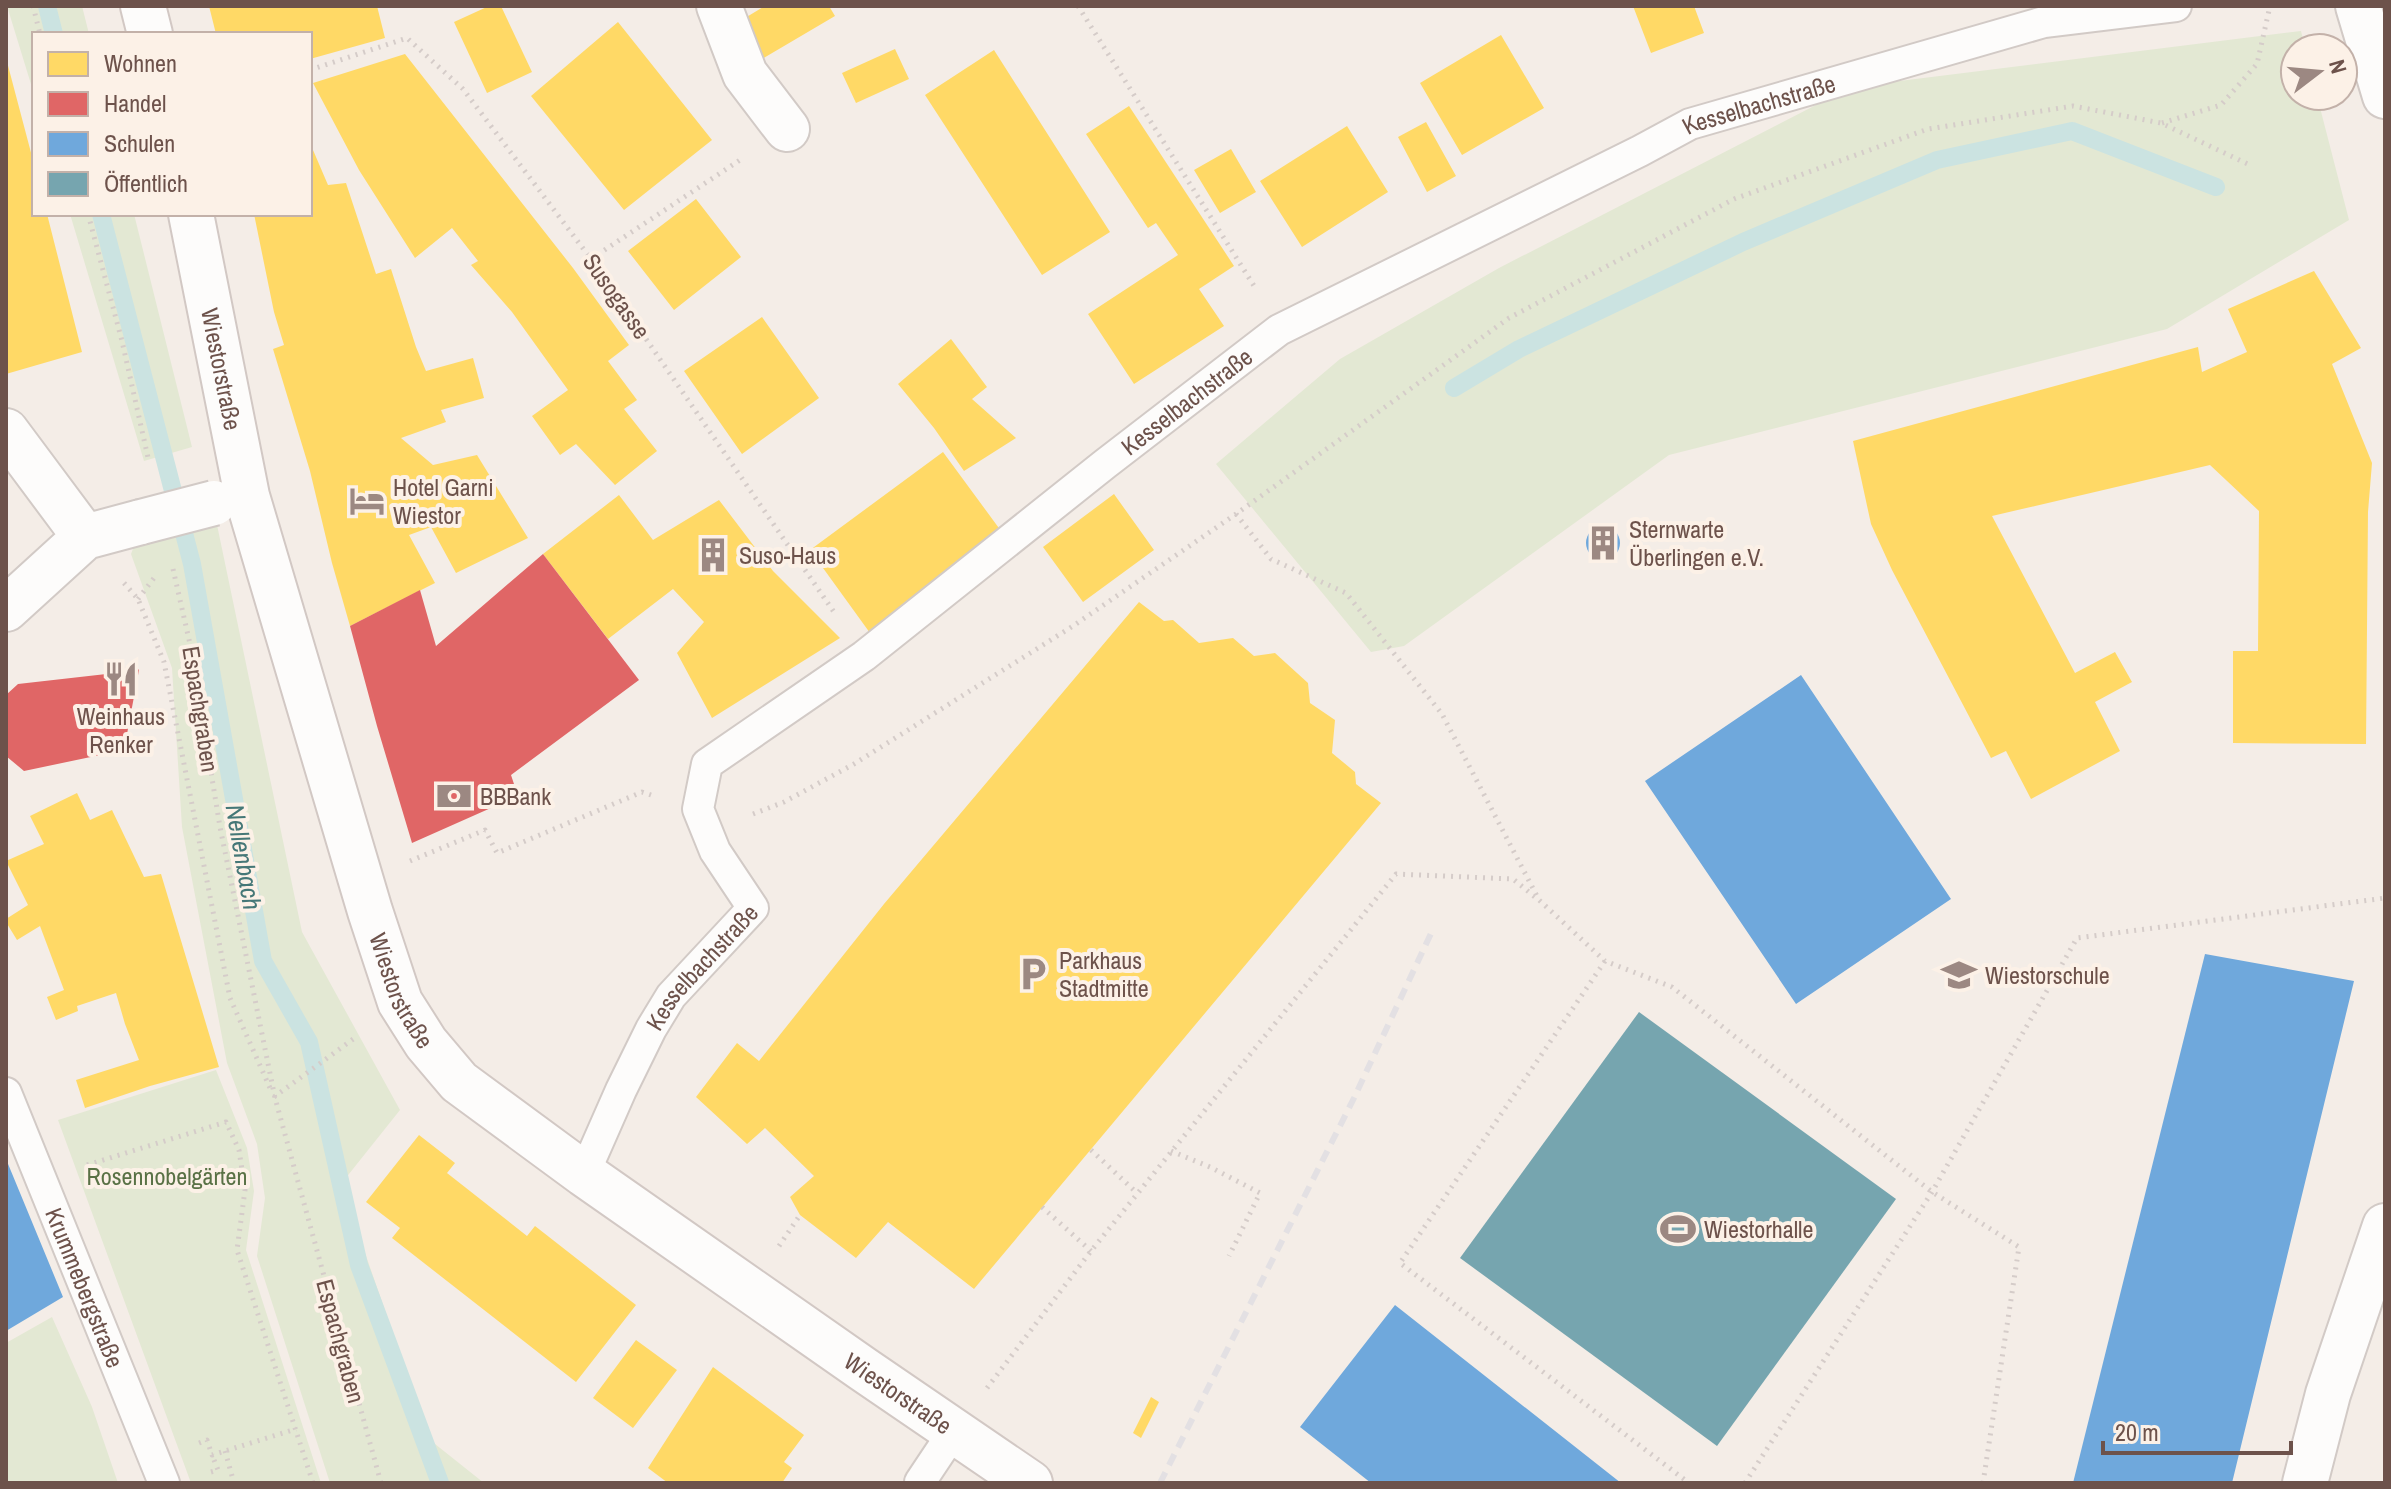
<svg xmlns="http://www.w3.org/2000/svg" width="2391" height="1489" font-family="'Archivo Narrow',sans-serif">
  <style>
    .green { fill: #e3e8d3 }
    .homes { fill: #ffd966 }
    .shops { fill: #e06666 }
    .schools { fill: #6fa8dc }
    .public { fill: #76a5af }
    .lines { fill: none; stroke-linecap: round; stroke-linejoin: round }
    .stream { stroke: #cbe3e1; stroke-width: 18 }
    .lane-casing { stroke: #d2cac6; stroke-width: 34 }
    .street-casing { stroke: #d2cac6; stroke-width: 48 }
    .secondary-casing { stroke: #d2c8c4; stroke-width: 48 }
    .path { stroke: #d5ccc9; stroke-width: 5; stroke-dasharray: 2 6; stroke-linecap: butt }
    .lane { stroke: #fdfcfb; stroke-width: 30 }
    .street { stroke: #fdfcfb; stroke-width: 44 }
    .secondary { stroke: #fdfcfb; stroke-width: 44 }
    .rail { stroke: #e3e0e3; stroke-width: 6; stroke-dasharray: 12 8; stroke-linecap: butt }
    .street-bridge-casing { stroke: #d2cac6; stroke-width: 48; stroke-linecap: butt }
    .street-bridge { stroke: #fdfcfb; stroke-width: 44 }
    .labels { text-anchor: middle; dominant-baseline: central; stroke-width: 8; stroke-linejoin: round; paint-order: stroke }
    .street-label { font-size: 24px; fill: #6d524b; stroke: #fcf1e7 }
    .poi-label { font-size: 24px; fill: #6d524b; stroke: #fcf1e7; text-anchor: start }
    .park-label { font-size: 24px; fill: #597145; stroke: #fcf1e7 }
    .water-label { font-size: 26px; font-style: italic; fill: #457777; stroke: #fcf1e7 }
  </style>
  <rect width="100%" height="100%" fill="#f4ede7"/>
  <path class="green" d="M7 6H82L89 34H34V94Z
    M2301 31 2305 48H2295V96H2317L2349 220 2167 329 1669 455 1404 646 1371 652 1216 464 1340 359 1499 268 1851 87Z
    M70 214H134L192 447 144 461Z
    M216 520 302 932 400 1110 341 1184 430 1440 484 1483H330L257 1256 265 1198 257 1144 227 1063 182 827 172 668 131 554 141 528Z
    M216 1070 247 1148 254 1191 246 1250 321 1483H191L58 1120Z
    M52 1317 92 1407 118 1483H6V1343Z"/>
  <path class="homes" d="M209 6H377L385 38 310 59V34H216Z
    M489 6H501L532 72 487 93 454 22Z
    M765 6H829L835 16 762 59 740 21Z
    M1633 6H1694L1704 33 1651 53Z
    M618 22 712 140 624 210 531 96Z
    M1501 35 1544 108 1462 155 1420 83Z
    M895 49 909 79 856 103 842 73Z
    M994 50 1110 232 1042 275 925 95Z
    M405 54 573 268 629 345 608 361 637 400 624 409 657 451 615 485 576 444 560 455 532 416 568 390 512 312 471 265 478 261 452 228 415 258 359 170 313 83Z
    M6 58 34 164V214H47L82 352 6 374Z
    M1129 106 1234 266 1199 289 1224 326 1134 384 1088 314 1178 255 1156 223 1148 228 1086 134Z
    M1426 122 1456 176 1427 192 1398 137Z
    M1347 126 1388 192 1302 247 1260 181Z
    M310 143 328 185 346 183 376 274 391 269 416 347 426 371 473 358 484 398 441 410 446 422 401 438 433 465 477 455 528 538 456 573 431 527 409 535 435 583 350 626 332 563 310 471 273 349 284 345 274 312 254 214H310Z
    M1231 149 1256 192 1220 213 1194 170Z
    M696 199 741 257 674 310 628 251Z
    M2314 271 2361 348 2332 364 2372 463 2368 512 2366 744 2233 743V651H2258L2259 511 2210 465 1992 516 2075 673 2115 652 2132 682 2095 702 2120 751 2031 799 2006 751 1991 758 1892 570 1871 524 1853 441 2198 347 2202 372 2247 352 2228 309Z
    M762 317 819 398 742 454 684 371Z
    M951 339 987 387 972 399 1016 438 964 471 934 428 898 384Z
    M943 452 1004 535 870 633 810 550Z
    M1114 494 1154 550 1083 602 1043 547Z
    M619 495 653 540 719 500 773 571 840 638 712 718 677 653 704 622 673 589 608 639 543 554Z
    M1139 602 1164 621 1173 620 1199 643 1233 638 1254 656 1275 653 1308 683 1310 703 1335 720 1332 753 1355 772 1356 784 1381 803 974 1289 888 1222 856 1258 800 1215 790 1197 814 1176 765 1128 747 1144 696 1097 737 1043 759 1061 884 904Z
    M77 793 90 820 112 810 144 877 161 874 219 1067 150 1086 85 1108 76 1080 139 1060 125 1024 116 993 77 1006 78 1011 56 1020 47 997 64 990 40 926 17 940 6 922V919L28 905 6 861 44 844 30 816Z
    M419 1135 455 1163 447 1173 527 1236 535 1226 636 1305 576 1382 392 1238 400 1228 366 1202Z
    M636 1340 677 1370 633 1428 593 1398Z
    M713 1367 804 1435 784 1462 792 1468 782 1483H668L648 1468Z
    M1151 1397 1159 1402 1141 1438 1133 1433Z"/>
  <path class="shops" d="M543 554 639 680 511 775 518 796 412 843 377 726 350 626 420 590 436 646Z
    M135 666 139 670 124 750 24 771 6 756V695L18 684 124 672 126 667Z"/>
  <path class="schools" d="M1586 543a17 17 0 1 1 34 0a17 17 0 1 1-34 0Z
    M1801 675 1951 899 1796 1004 1645 781Z
    M2205 954 2354 981 2232 1483H2073Z
    M6 1159 63 1297 6 1331Z
    M1395 1305 1621 1483H1371L1300 1427Z"/>
  <path class="public" d="M1639 1012 1896 1199 1717 1446 1460 1258Z"/>
  <g class="lines">
    <path class="stream" d="M47 6 54 34
      M101 214 192 564 263 961 309 1042 359 1265 440 1483
      M1454 388 1519 349 1743 242 1937 160 2072 131 2216 187"/>
    <g class="lane-casing">
      <g id="lane">
        <path id="s1" d="M6 1093 164 1483"/>
        <path id="s2" d="M584 1174 621 1090 651 1029 671 996 753 908 715 851 698 809 707 764 864 656 1105 464 1279 330 1640 151 1690 124 2044 22 2176 6"/>
        <path d="M920 1482 954 1431"/>
      </g>
    </g>
    <g class="street-casing">
      <path id="street" d="M719 6 745 74 787 129
        M2358 6 2385 96
        M6 431 85 537
        M6 609 85 537 141 522
        M2305 1483 2328 1394 2385 1226"/>
    </g>
    <g class="secondary-casing">
      <g id="secondary">
        <path d="M143 6 150 34"/>
        <path id="s3" d="M191 214 247 496 370 911 400 1002 426 1043 459 1082 584 1174 863 1369 1030 1483"/>
      </g>
    </g>
    <path class="path" d="M33 6 40 34
      M1078 6 1256 289
      M310 70 407 38 463 89 591 259 836 615
      M2162 123 2221 105 2257 64 2270 6
      M88 214 122 341 149 462
      M591 259 740 160
      M1236 514 1271 559 1346 593 1442 714 1539 900 1605 961 1672 987 1932 1192 2019 1247 1983 1483
      M173 569 190 644 220 827 275 1098 381 1483
      M124 583 138 599 164 662 230 998 270 1088
      M138 599 154 578
      M753 814 784 802 854 764 1073 626 1236 514 1509 318 1734 199 1928 129 2073 106 2161 123 2252 166
      M410 861 485 830 497 853 642 792 651 795
      M1605 961 1400 1263 1689 1483
      M274 1097 356 1037
      M1091 1150 1137 1193
      M1171 1151 1210 1167 1260 1193 1229 1256
      M87 1165 226 1122 239 1150 245 1190 237 1250 313 1483
      M1042 1207 1091 1251
      M779 1246 800 1215
      M987 1388 1091 1251 1396 874 1513 879 1535 897
      M199 1443 207 1440 212 1455 296 1429
      M225 1451 234 1483
      M211 1472 218 1470 212 1455
      M1745 1483 1932 1192 2077 938 2385 898"/>
    <use href="#lane" class="lane"/>
    <use href="#street" class="street"/>
    <use href="#secondary" class="secondary"/>
    <path class="rail" d="M1160 1483 1354 1098 1434 927"/>
    <g class="street-bridge-casing">
      <path id="street-bridge" d="M141 522 214 503"/>
    </g>
    <use href="#street-bridge" class="street-bridge"/>
  </g>
  <defs>
    <g id="hotel-bare" transform="scale(2.76)"><path d="M-6-4.5h1.5V1H6V5H4.5V3h-9V5H-6ZM-4 0a1.8 1.8 0 1 1 3.6 0ZM.5 0V-2.5h3Q6-2.5 6 0Z" fill="#9c8882" stroke="#fcf1e7" stroke-width="2.5" paint-order="stroke"/></g>
    <g id="building-bare" transform="scale(2.76)"><path d="M-4-6H4V6H1V3H-1V6H-4ZM-2.5-4.3h1.7v1.8h-1.7ZM.8-4.3h1.7v1.8H.8ZM-2.5-1h1.7V.8h-1.7ZM.8-1h1.7V.8H.8Z" fill="#9c8882" stroke="#fcf1e7" stroke-width="2.5" paint-order="stroke"/></g>
    <g id="restaurant-bare" transform="scale(2.76)"><path d="M-5-6h1v4h1v-4h1v4h1v-4h1v5L-1.5 .5V6h-2V.5L-5-1ZM5-6V6H3V1.5H1.5Q1.5-4 5-6Z" fill="#9c8882" stroke="#fcf1e7" stroke-width="2.5" paint-order="stroke"/></g>
    <g id="bank-bare" transform="scale(2.76)"><path d="M-6-4H6V4H-6ZM0-2.3a2.3 2.3 0 1 0 0 4.6a2.3 2.3 0 1 0 0-4.6Z" fill="#9c8882" stroke="#fcf1e7" stroke-width="2.5" paint-order="stroke"/></g>
    <g id="parking-bare" transform="scale(2.76)"><path d="M-3.5-5.5H1a3.5 3.5 0 0 1 0 7H-1V5.5H-3.5ZM-1-3.4V-.6H.8a1.4 1.4 0 0 0 0-2.8Z" fill="#9c8882" stroke="#fcf1e7" stroke-width="2.5" paint-order="stroke"/></g>
    <g id="school-bare" transform="scale(2.76)"><path d="M0-5L7-2L0 1L-7-2ZM-4 1L0 2.5L4 1V4Q0 6-4 4Z" fill="#9c8882" stroke="#fcf1e7" stroke-width="2.5" paint-order="stroke"/></g>
    <g id="stadium-bare" transform="scale(2.76)"><path d="M0-5a6.5 5 0 1 0 0 10a6.5 5 0 1 0 0-10ZM-3.5-1.8h7v3.6h-7Z" fill="#9c8882" stroke="#fcf1e7" stroke-width="2.5" paint-order="stroke"/></g>
  </defs>
  <g fill-rule="evenodd">
    <use href="#hotel-bare" x="367" y="501"/>
    <use href="#building-bare" x="1603" y="543"/>
    <use href="#building-bare" x="713" y="555"/>
    <use href="#restaurant-bare" x="121" y="679"/>
    <use href="#bank-bare" x="454" y="796"/>
    <use href="#parking-bare" x="1033" y="974"/>
    <use href="#school-bare" x="1959" y="975"/>
    <use href="#stadium-bare" x="1678" y="1229"/>
  </g>
  <g class="labels">
    <g class="street-label">
      <text stroke="none"><textPath href="#s2" startOffset="1728">Kesselbachstraße</textPath></text>
      <text transform="translate(617 296) rotate(55)">Susogasse</text>
      <text stroke="none"><textPath href="#s3" startOffset="158">Wiestorstraße</textPath></text>
      <text stroke="none"><textPath href="#s2" startOffset="1080">Kesselbachstraße</textPath></text>
      <text transform="translate(201 709) rotate(81)">Espachgraben</text>
      <text stroke="none"><textPath href="#s2" startOffset="240">Kesselbachstraße</textPath></text>
      <text stroke="none"><textPath href="#s3" startOffset="806">Wiestorstraße</textPath></text>
      <text stroke="none"><textPath href="#s1" startOffset="210">Krummebergstraße</textPath></text>
      <text transform="translate(341 1341) rotate(75)">Espachgraben</text>
      <text stroke="none"><textPath href="#s3" startOffset="1454">Wiestorstraße</textPath></text>
    </g>
    <g class="poi-label">
      <text x="393" y="487">Hotel Garni<tspan x="393" dy="28">Wiestor</tspan></text>
      <text x="1629" y="529">Sternwarte<tspan x="1629" dy="28">Überlingen e.V.</tspan></text>
      <text x="739" y="555">Suso-Haus</text>
      <text x="121" y="716" text-anchor="middle">Weinhaus<tspan x="121" dy="28">Renker</tspan></text>
      <text x="480" y="796">BBBank</text>
      <text x="1059" y="960">Parkhaus<tspan x="1059" dy="28">Stadtmitte</tspan></text>
      <text x="1985" y="975">Wiestorschule</text>
      <text x="1704" y="1229">Wiestorhalle</text>
    </g>
    <g class="park-label">
      <text x="167" y="1176">Rosennobelgärten</text>
    </g>
    <g class="water-label">
      <text transform="translate(244 857) rotate(80)">Nellenbach</text>
    </g>
  </g>
  <rect width="2391" height="1489" fill="none" stroke="#6d524b" stroke-width="16"/>
  <rect x="32" y="32" width="280" height="184" fill="#fcf1e7" stroke="#c3b1a9" stroke-width="2"/>
  <rect x="48" y="52" width="40" height="24" fill="#ffd966" stroke="#c3b1a9" stroke-width="2"/>
  <text x="104" y="72" font-size="24" fill="#6d524b">Wohnen</text>
  <rect x="48" y="92" width="40" height="24" fill="#e06666" stroke="#c3b1a9" stroke-width="2"/>
  <text x="104" y="112" font-size="24" fill="#6d524b">Handel</text>
  <rect x="48" y="132" width="40" height="24" fill="#6fa8dc" stroke="#c3b1a9" stroke-width="2"/>
  <text x="104" y="152" font-size="24" fill="#6d524b">Schulen</text>
  <rect x="48" y="172" width="40" height="24" fill="#76a5af" stroke="#c3b1a9" stroke-width="2"/>
  <text x="104" y="192" font-size="24" fill="#6d524b">Öffentlich</text>
  <g transform="translate(2319 72) rotate(74)"><circle r="38" fill="#fcf1e7" stroke="#c3b1a9" stroke-width="2"/>
  <path d="M0-6L14 30L0 20L-14 30Z" fill="#9c8882"/>
  <text y="-12" font-size="22" font-weight="bold" text-anchor="middle" fill="#6d524b">N</text>
  </g>
  <path d="M2103 1441v12h188v-12" fill="none" stroke="#6d524b" stroke-width="4"/>
  <text x="2115" y="1441" font-size="24" fill="#6d524b" stroke="#fcf1e7" stroke-width="6" paint-order="stroke">20 m</text>
</svg>
